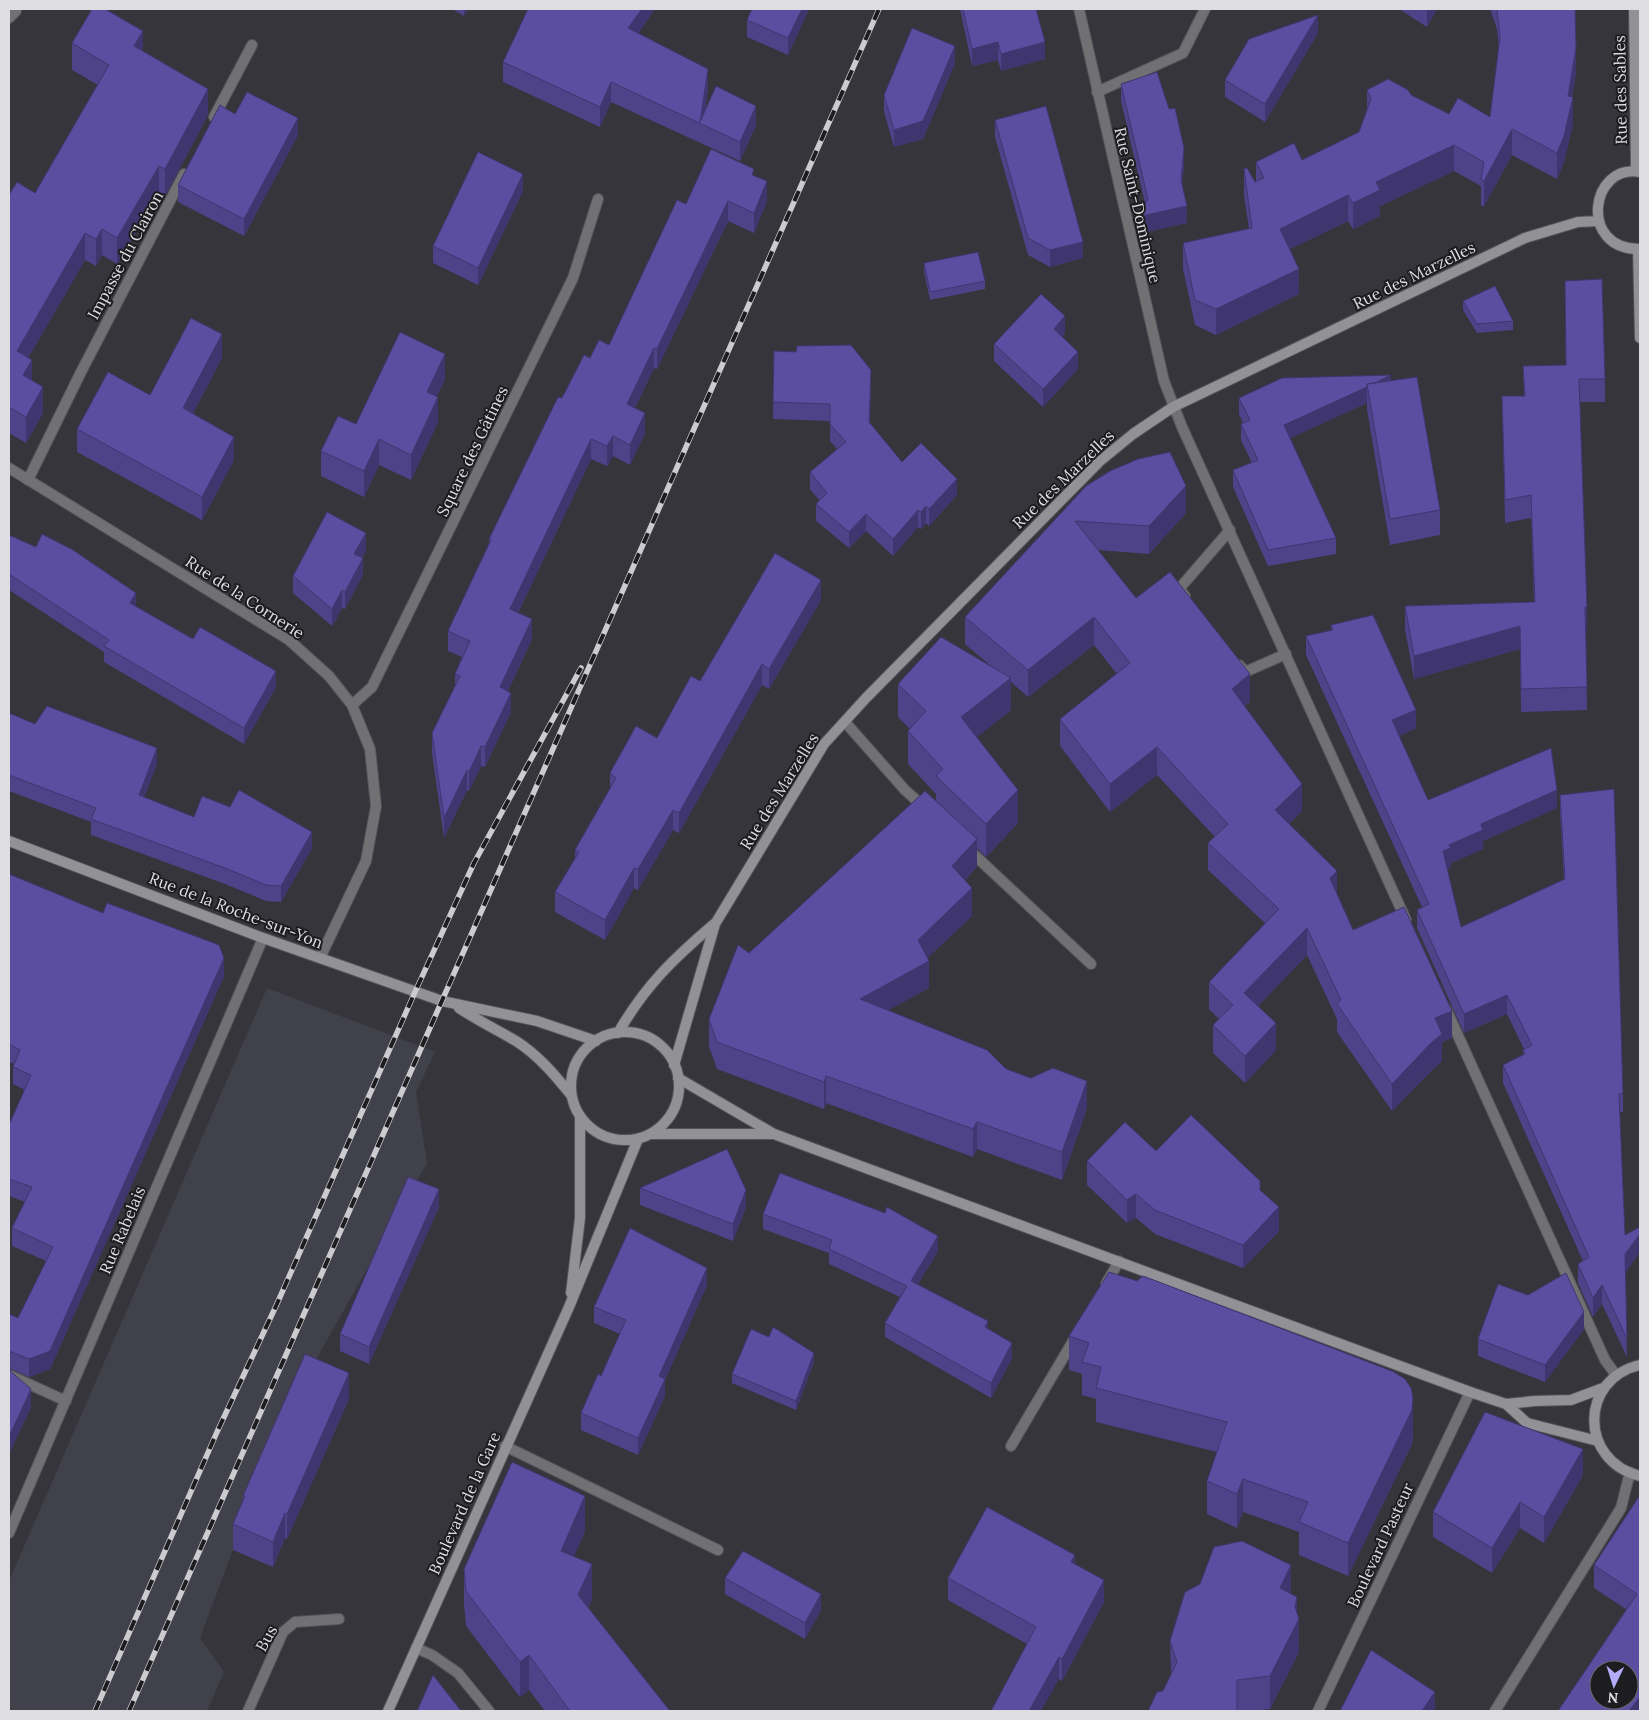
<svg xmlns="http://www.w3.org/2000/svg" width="1649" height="1720" font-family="Lora,serif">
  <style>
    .built { fill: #41414b }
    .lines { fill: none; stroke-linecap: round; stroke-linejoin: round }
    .lane-casing { stroke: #535359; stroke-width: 12 }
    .street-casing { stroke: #535359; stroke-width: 12 }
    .secondary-casing { stroke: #535359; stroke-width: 12 }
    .lane { stroke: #717174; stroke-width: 10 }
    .street { stroke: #717174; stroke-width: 10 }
    .secondary { stroke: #919196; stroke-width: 10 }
    .rail-casing { stroke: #cccbcf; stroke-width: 5.5 }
    .rail { stroke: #1d1d20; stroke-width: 4; stroke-dasharray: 11; stroke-linecap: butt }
    .wall { fill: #4e4289 }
    .shaded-wall { fill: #40366f }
    .building { fill: #5b4d9f; stroke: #40366f; fill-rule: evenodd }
    .labels { text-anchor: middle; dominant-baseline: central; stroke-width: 4; stroke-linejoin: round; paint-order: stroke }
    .street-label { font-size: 16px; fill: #dedde1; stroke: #1d1d20 }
  </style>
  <rect width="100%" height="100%" fill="#35353b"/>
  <path class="built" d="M267 988 435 1052 416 1092 427 1163 305 1379 233 1550 200 1638 224 1672 207 1711H9V1581Z"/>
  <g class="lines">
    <g class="lane-casing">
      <path id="lane" d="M9 18 16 11
        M1097 92 1183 53 1205 9
        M214 117 252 45
        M28 480 81 372 184 174
        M1185 596 1179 589 1230 530
        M1239 665 1245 672 1286 654
        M845 722 905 790 925 808
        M968 849 1091 964
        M1106 1284 1119 1261
        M505 1446 718 1550
        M1011 1446 1076 1336
        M248 1711 283 1632 295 1622 339 1619
        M1495 1711 1621 1508 1630 1472"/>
    </g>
    <g class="street-casing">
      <path id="street" d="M1079 9 1164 381 1182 427 1406 920
        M9 468 289 640 329 676 352 705 370 749 376 806 366 861 320 958
        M352 705 372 687 573 278 598 199
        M1446 1009 1605 1360 1616 1375
        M9 1375 66 1401
        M9 1533 263 938
        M416 1648 432 1655 458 1673 489 1711
        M1318 1711 1470 1392"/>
    </g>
    <g class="secondary-casing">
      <path id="secondary" d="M1634 9 1636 171
        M1640 172C1590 163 1578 250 1640 249
        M1638 249 1640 338
        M9 841 263 938 442 1001 537 1021 596 1041
        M459 1008C477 1020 497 1030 516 1041 538 1055 555 1075 571 1095
        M571 1086a54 54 0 1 1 108 0a54 54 0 1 1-108 0Z
        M618 1033C645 986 673 959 714 924
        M674 1065 715 924 824 744 866 698 1100 461 1133 434 1173 407 1525 238 1578 222 1599 221
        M678 1078 774 1134 1470 1392 1506 1404 1535 1401 1571 1400 1603 1388
        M650 1134H774
        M571 1293 580 1218V1117
        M1640 1365C1579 1379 1579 1461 1640 1476
        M1506 1404 1527 1423 1598 1441
        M388 1711 569 1307 638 1139"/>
    </g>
    <use href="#lane" class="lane"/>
    <use href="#street" class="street"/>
    <use href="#secondary" class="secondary"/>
    <g class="rail-casing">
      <path id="rail" d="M95 1711 217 1432 276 1306 415 992 474 863 581 668
        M129 1711 879 9"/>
    </g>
    <use href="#rail" class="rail"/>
  </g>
  <path class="wall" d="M452 9H468L464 16Z
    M524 9H655L638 33 708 89 705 111 756 125 740 161 611 102 600 127 503 82V62L527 11Z
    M752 9H809L788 55 747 37V20Z
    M960 9H1036L1045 59 1001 71 998 60 972 66Z
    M1399 9H1437L1427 27Z
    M1490 9H1575L1576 73 1572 97 1573 123 1564 162 1557 179 1512 155 1484 206H1481V186L1454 171 1380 206V216L1353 229 1348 221 1290 249 1299 294 1216 335 1195 325 1183 269V243L1249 229 1244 195V169L1255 182H1256V162L1302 160 1359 132 1367 110V90L1411 95 1449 114 1490 117 1499 48 1497 29Z
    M1318 33 1265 122 1225 97V80Z
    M72 43 143 51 208 115 165 196 159 192 117 264 102 255 96 266 85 260 28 358 32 381 43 413 26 443 9 433V195L35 193 98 85 72 70Z
    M955 63 923 139 894 147 884 112V95Z
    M1121 84 1184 165 1182 185 1187 223 1137 234 1145 203 1121 101Z
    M235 114 298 135 244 236 178 202V185Z
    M995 120 1083 258 1050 267 1028 255 995 137Z
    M754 175 767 201 754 233 728 221 657 369 654 368 635 408 645 433 630 465 613 456 607 466 591 459 518 613 532 639 508 691 511 712 485 767 481 766 469 791 467 790 444 838 432 753V733L455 687V674L462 657 448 651V631L489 543V539L562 398 590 358 609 345 686 204Z
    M523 191 478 285 433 263V246Z
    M924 263 985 281V289L930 300 924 272Z
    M1565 281 1605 379V402H1580L1587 630H1586L1587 710 1521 712 1520 649 1414 679 1405 629V606L1534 602 1531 518 1505 523 1502 396H1524L1523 366 1566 365Z
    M1463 301 1513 321V330L1477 333 1463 310Z
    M1065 333 1062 337 1078 369 1043 407 994 361V344Z
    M774 351 871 387 870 423 902 462 957 495 929 526 926 523 921 529 918 527 893 556 866 531 849 548 816 521V504L819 500 810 489V472L837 449 830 441V421L773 419Z
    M222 358 193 413 234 460 202 520 77 452V429L150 395Z
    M445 379 437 396 438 422 411 480 379 465 364 497 321 476V451L356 424Z
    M1391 381 1440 510V535L1390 545 1367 410V403L1290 438 1336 538V554L1268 566 1233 487V470L1252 463 1241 440V424L1243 423 1239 414V398Z
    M1086 486 1186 513 1149 554 1098 550 1136 598 1250 702 1244 706 1302 811 1289 824 1337 895 1353 930 1452 1038 1442 1042V1061L1430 1072 1392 1111 1337 1032V1019L1307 955 1258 1006 1276 1050 1245 1083 1213 1053V1025L1219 1019 1209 1009V982L1265 923 1208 870V843L1215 837 1157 775 1110 812 1060 746V719L1117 674 1094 645 1028 697 1011 682V710L976 737 1018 823 986 857 977 848V867L965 880 972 916 927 958 929 988 888 1010 1087 1108 1062 1180 977 1149 973 1157 826 1103 824 1109 717 1069 709 1047V1019L749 953 936 801V794L908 764V731L910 729 898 717V684L991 666 965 644V617Z
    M9 535 136 607 276 687 244 744 104 662V652L9 590Z
    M366 550 362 558 363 575 345 609 342 608 332 626 293 593V576Z
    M821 600 769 689 762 685 679 833 673 830 638 890 634 888 605 940 555 912V892L575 858V850L610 789V773L657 738 700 681Z
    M1331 625 1416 728 1399 736 1428 800 1557 808 1483 841V849L1451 863V867L1447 868 1461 927 1564 879 1560 813V795L1623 1093V1112H1619L1625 1235 1640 1227V1252L1625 1273 1627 1357 1602 1304 1593 1317 1578 1283V1264L1583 1261 1503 1083V1065L1523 1055V1050L1524 1049 1507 1014 1464 1033 1417 928V910L1422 907 1306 655V636L1331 630Z
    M9 713 35 724 157 764 144 797 194 817 312 848 281 902 266 901 225 884 91 835V822L9 791Z
    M9 874 224 976 50 1369 29 1377 11 1369V1372L31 1407 9 1454V1314L18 1318 46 1261 12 1246V1228L25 1202 9 1196V1125L25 1090 13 1084V1067L14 1064 9 1062Z
    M1156 1151 1260 1190 1279 1231 1243 1268 1155 1234 1136 1218 1127 1223 1087 1185V1161Z
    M640 1188 746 1207 733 1241 640 1205Z
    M439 1207 369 1364 340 1351V1334Z
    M763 1214 938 1251 918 1284 988 1329 1012 1358 991 1398 885 1337V1323L900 1297 829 1264V1253L763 1229Z
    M707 1285 665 1380V1396L638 1455 581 1430V1413L601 1376 620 1334 594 1323V1307Z
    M1584 1329 1545 1382 1478 1356V1339Z
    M1069 1336 1413 1431 1412 1444 1348 1576 1299 1555V1532L1243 1512 1237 1528 1207 1514V1481L1217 1452 1096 1422V1399L1082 1395V1374L1069 1370Z
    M769 1337 814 1362 796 1410 732 1383V1374Z
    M349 1399 287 1539 285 1538 273 1567 233 1550V1524L243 1500V1496Z
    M1583 1475 1544 1543 1520 1528 1492 1573 1433 1537V1512Z
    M1640 1495V1711L1627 1610 1594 1588V1565Z
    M585 1531 574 1556 592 1599 588 1607 670 1711H545L529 1690 520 1697 466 1626 464 1604V1569Z
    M1075 1565 1104 1602 1062 1681 1059 1679 1027 1644 948 1600V1578Z
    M725 1578 821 1610 805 1639 725 1594Z
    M1291 1594 1297 1614 1299 1652 1270 1709 1253 1711H1148L1163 1691 1171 1675 1170 1641Z"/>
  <path class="shaded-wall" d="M464 9H468L464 16Z
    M642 9H655L628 48V28Z
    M802 9H809L788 55V38Z
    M1427 9H1437L1427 27Z
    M1318 15V33L1265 122V104Z
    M143 31V57L134 46Z
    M998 42V60L972 66V49Z
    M1045 42V59L1001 71V54Z
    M955 46V63L923 139 894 147V130Z
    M1576 48V73L1570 109 1573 97V123L1564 162 1557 179V153L1568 96Z
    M708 69V89L703 124 700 123Z
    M611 82V102L600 127V107Z
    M208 89V115L165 196V169Z
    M756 106V125L740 161V142Z
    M298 118V135L244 236V219Z
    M1512 129V155L1484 206V181Z
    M1454 145V171L1380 206V216L1353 229V203L1376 182Z
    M1184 148V165L1181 198V180Z
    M159 166V192L117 264V238Z
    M523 174V191L478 285V268Z
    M767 181V201L754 233V213Z
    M1348 195V221L1280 254V229Z
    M728 201V221L657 369V349Z
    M1187 206V223L1137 234V217Z
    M102 229V255L96 266V239Z
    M85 233V260L17 377V351Z
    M1083 242V258L1050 267V250Z
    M1299 269V294L1216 335V309Z
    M1065 316V333L1054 346V329Z
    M222 334V358L183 431V408Z
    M654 348V368L627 424V404Z
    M1078 352V369L1043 407V389Z
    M445 354V379L427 417V392Z
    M32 360V386L23 375Z
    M1391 375V392L1367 387Z
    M43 387V413L26 443V417Z
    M1367 387V403L1284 441V425Z
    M438 397V422L411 480V455Z
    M645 413V433L630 465V445Z
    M613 436V456L607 466V446Z
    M234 437V460L202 520V497Z
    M379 439V465L364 497V471Z
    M591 439V459L510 629V609Z
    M957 479V495L929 526V509Z
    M1186 486V513L1149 554V526Z
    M926 506V523L921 529V512Z
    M918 510V527L893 556V539Z
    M866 514V531L849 548V532Z
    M366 533V550L354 571V554Z
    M363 558V575L345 609V592Z
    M821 580V600L769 689V669Z
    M342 590V608L332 626V609Z
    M136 593V609L130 603Z
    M1585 607H1587V630H1585Z
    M1094 617V645L1028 697V670Z
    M532 619V639L500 707V687Z
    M1520 626V649L1414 679V656Z
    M762 664V685L679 833V813Z
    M276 671V687L244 744V728Z
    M1250 674V702L1232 716V689Z
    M1011 678V710L961 750V717Z
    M511 693V712L485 767V747Z
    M1416 710V728L1392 739V720Z
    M481 746V766L469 791V772Z
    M1157 747V775L1110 812V784Z
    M157 748V764L139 811V795Z
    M467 770V790L444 838V818Z
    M1302 784V811L1275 837V810Z
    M1018 790V823L986 857V824Z
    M1557 790V808L1483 841V849L1451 863V867L1443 870V851L1449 845 1481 824Z
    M673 810V830L638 890V869Z
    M312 832V848L281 902V886Z
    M977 839V867L952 893V866Z
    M634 868V888L605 940V920Z
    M1337 871V898L1330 878Z
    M972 888V916L918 967 929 961V988L860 1026V999L918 940Z
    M1307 928V955L1244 1020V993Z
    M224 958V976L50 1369 29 1377V1359Z
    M1507 995V1014L1464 1033V1014Z
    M1452 1011V1038L1442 1042V1061L1430 1072 1392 1111V1084L1435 1018Z
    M1276 1023V1050L1245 1083V1056Z
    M826 1076V1103L824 1109V1082Z
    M1087 1081V1108L1062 1180V1152Z
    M977 1122V1149L973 1157V1129Z
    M439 1189V1207L369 1364V1347Z
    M746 1190V1207L733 1241V1224Z
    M1136 1194V1218L1127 1223V1200Z
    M1279 1207V1231L1243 1268V1245Z
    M1640 1234V1252L1625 1273V1254Z
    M938 1236V1251L911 1295V1281Z
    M707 1268V1285L665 1380V1396L638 1455V1438L659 1376Z
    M1602 1285V1304L1593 1317V1298Z
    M1584 1312V1329L1545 1382V1365Z
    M988 1321V1336L985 1327Z
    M1012 1343V1358L991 1398V1383Z
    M9 1351V1367L11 1366V1383L9 1384Z
    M814 1353V1362L796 1410V1401Z
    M349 1373V1399L287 1539V1514Z
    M31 1389V1407L9 1454V1437Z
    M1413 1398V1431L1412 1444 1348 1576V1543Z
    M1583 1449V1475L1544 1543V1517Z
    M1243 1479V1512L1237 1528V1494Z
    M585 1496V1531L561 1586V1551Z
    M1520 1502V1528L1492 1573V1548Z
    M285 1513V1538L273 1567V1542Z
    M1075 1555V1577L1071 1562Z
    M592 1564V1599L578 1630V1595Z
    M1291 1565V1598L1280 1588Z
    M1104 1580V1602L1062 1681V1659Z
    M821 1594V1610L805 1639V1623Z
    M1297 1597V1623L1299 1619V1652L1270 1709V1676L1295 1607Z
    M529 1655V1690L520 1697V1662Z
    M1059 1657V1679L1041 1711H1029Z
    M1435 1692V1709L1433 1711H1422Z
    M1640 1697V1711H1629Z"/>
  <path class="building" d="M92 9H105L143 31 134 46 208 89 165 169 159 166 117 238 102 229 96 239 85 233 17 351 32 360 23 375 43 387 26 417 9 407V195L17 182 35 193 109 65 72 43Z
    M528 9H642L628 28 708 69 700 122 716 86 756 106 740 142 611 82 600 107 503 62Z
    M752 9H802L788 38 747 20Z
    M963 9H1036L1045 42 1001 54 998 42 972 49Z
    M1497 9H1575L1576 48 1568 96 1573 97 1564 136 1557 153 1512 129 1484 181 1481 180 1484 162 1454 145 1376 182 1380 190 1353 203 1348 195 1280 229 1299 269 1216 309 1195 300 1183 243 1252 228 1244 169 1247 168 1255 182 1264 178 1256 162 1294 143 1302 160 1359 132 1371 99 1367 90 1388 79 1408 90 1411 95 1449 114 1458 98 1490 117 1500 37Z
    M1318 15 1265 104 1225 80 1249 39Z
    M912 28 955 46 923 121 894 130 884 95Z
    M1157 72 1169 109 1175 108 1184 148 1181 180 1187 206 1137 217 1148 199 1121 84Z
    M247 92 298 118 244 219 178 185 220 105 235 114Z
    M1046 106 1083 242 1050 250 1028 238 995 120Z
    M711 149 754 169 752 175 767 181 754 213 728 201 657 349 654 348 627 404 645 413 630 445 613 436 607 446 591 439 510 609 532 619 500 687 511 693 485 747 481 746 469 772 467 770 444 818 432 733 460 676 455 674 470 641 448 631 491 540 489 539 558 397 562 398 584 355 590 358 599 340 609 345 677 200 686 204Z
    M478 152 523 174 478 268 433 246Z
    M978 252 985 281 930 292 924 263Z
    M1602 279 1605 379H1579L1587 607H1585L1587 687 1521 689 1520 626 1414 656 1405 606 1535 602 1531 495 1505 500 1502 396H1525L1523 366 1566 365 1565 281Z
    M1495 286 1513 321 1477 324 1463 301Z
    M1041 294 1065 316 1054 329 1078 352 1043 389 994 344Z
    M191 318 222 334 183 408 234 437 202 497 77 429 108 372 150 395Z
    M400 332 445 354 427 392 438 397 411 455 379 439 364 471 321 451 338 416 356 424Z
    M851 345 871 370 869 422 902 462 921 443 957 479 929 509 926 506 921 512 918 510 893 539 866 514 849 532 816 504 827 493 810 472 846 442 830 424V404L773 402 774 351 796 352 797 346Z
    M1391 375 1375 383 1367 384V387L1284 425 1336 538 1268 550 1233 470 1258 460 1241 424 1250 420 1239 398 1282 378Z
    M1417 377 1440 510 1390 519 1367 384Z
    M1170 452 1186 486 1149 526 1075 521 1136 598 1170 572 1250 674 1232 689 1302 784 1275 810 1337 871 1330 878 1353 930 1404 907 1452 1011 1435 1018 1442 1034 1430 1044 1392 1084 1337 1004 1341 1000 1307 928 1244 993 1276 1023 1245 1056 1213 1025 1233 1005 1209 982 1279 909 1208 843 1228 824 1157 747 1110 784 1060 719 1130 663 1094 617 1028 670 965 617 1086 486 1110 471 1138 459Z
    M327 512 366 533 354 554 363 558 345 592 342 590 332 609 293 576Z
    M42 534 73 550 136 593 130 603 193 639 200 627 276 671 244 728 104 646 109 640 9 574V535L36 547Z
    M775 553 821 580 769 669 762 664 679 813 673 810 638 869 634 868 605 920 555 892 579 852 575 850 616 778 610 773 636 726 657 738 691 676 700 681Z
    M1373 615 1416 710 1392 720 1428 800 1551 748 1557 790 1481 824 1483 830 1449 845 1451 848 1443 851 1461 927 1565 879 1560 795 1614 789 1623 1093 1619 1094 1625 1235 1640 1227V1234L1625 1254 1627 1339 1602 1285 1593 1298 1578 1264 1589 1257 1503 1065 1525 1054 1523 1050 1532 1045 1507 995 1464 1014 1417 910 1429 904 1306 636 1333 630 1331 625Z
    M941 637 1011 678 961 717 1018 790 986 824 936 776 943 769 908 731 926 711 898 684Z
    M47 706 157 748 139 795 194 817 202 796 230 807 239 790 312 832 281 886 266 885 225 868 91 819 96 808 9 775V713L35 724Z
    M925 791 977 839 952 866 972 888 918 940 929 961 860 999 987 1050 1006 1069 1031 1078 1053 1068 1087 1081 1062 1152 977 1122 973 1129 826 1076 824 1082 717 1042 709 1019 738 945 749 953Z
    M9 874 103 913 107 903 219 945 224 958 50 1351 29 1359 9 1351V1314L18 1318 53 1247 12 1228 32 1187 9 1179V1125L31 1075 13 1067 20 1050 9 1044Z
    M1191 1115 1260 1181V1190L1279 1207 1243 1245 1155 1210 1136 1194 1127 1200 1087 1161 1125 1122 1156 1151Z
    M727 1149 746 1190 733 1224 640 1188Z
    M780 1173 885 1213 887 1207 938 1236 911 1281 988 1321 985 1327 1012 1343 991 1383 885 1323 907 1286 829 1249 832 1240 763 1214Z
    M408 1177 439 1189 369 1347 340 1334Z
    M630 1228 707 1268 659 1376 665 1379 638 1438 581 1413 598 1374 601 1376 626 1320 594 1307Z
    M1109 1272 1137 1281 1143 1276 1327 1346 1394 1372 1405 1379 1411 1388 1413 1398 1412 1410 1348 1543 1299 1522 1308 1502 1243 1479 1237 1494 1207 1481 1227 1422 1096 1388 1101 1367 1082 1362 1089 1343 1069 1336Z
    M1566 1273 1584 1312 1545 1365 1478 1339 1498 1284 1528 1295Z
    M773 1327 814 1353 796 1401 732 1374 751 1329 769 1337Z
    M305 1354 349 1373 287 1514 285 1513 273 1542 233 1524 245 1496H243Z
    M9 1370 31 1389 9 1437Z
    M1485 1412 1583 1449 1544 1517 1520 1502 1492 1548 1433 1512Z
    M512 1462 585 1496 561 1551 592 1564 578 1595 670 1711H570L529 1655 520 1662 466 1591 464 1569Z
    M1640 1495V1697L1629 1711H1558L1637 1594 1594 1565ZM1599 1670H1629V1700H1599Z
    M987 1507 1075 1555 1071 1562 1104 1580 1062 1659 1059 1657 1029 1711H991L1036 1627 948 1578Z
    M1242 1541 1291 1565 1280 1588 1297 1597 1295 1607 1299 1619 1270 1676 1237 1680V1711H1148L1157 1692 1163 1691 1177 1662 1170 1641 1185 1592 1200 1584 1214 1547Z
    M743 1551 821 1594 805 1623 725 1578Z
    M1371 1650 1435 1692 1422 1711H1340Z
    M433 1675 461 1711H417Z"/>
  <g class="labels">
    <g class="street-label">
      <text transform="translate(1620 90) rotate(-91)">Rue des Sables</text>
      <text transform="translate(1138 205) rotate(77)">Rue Saint-Dominique</text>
      <text transform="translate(125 255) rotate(-62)">Impasse du Clairon</text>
      <text transform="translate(1414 275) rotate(-26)">Rue des Marzelles</text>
      <text transform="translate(472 451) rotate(-64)">Square des Gâtines</text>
      <text transform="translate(1063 479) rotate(-44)">Rue des Marzelles</text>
      <text transform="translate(245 597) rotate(33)">Rue de la Cornerie</text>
      <text transform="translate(779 791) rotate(-58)">Rue des Marzelles</text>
      <text transform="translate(236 910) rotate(21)">Rue de la Roche-sur-Yon</text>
      <text transform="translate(122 1230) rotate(-67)">Rue Rabelais</text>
      <text transform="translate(464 1503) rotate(-66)">Boulevard de la Gare</text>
      <text transform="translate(1380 1545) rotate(-65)">Boulevard Pasteur</text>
      <text transform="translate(266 1638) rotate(-61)">Bus</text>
    </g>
  </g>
  <rect width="1649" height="1720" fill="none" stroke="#dedde1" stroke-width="20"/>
  <g transform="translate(1614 1685) rotate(184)"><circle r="24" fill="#1d1d20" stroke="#6a6a6d"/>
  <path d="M0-4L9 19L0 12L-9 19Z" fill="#b4acf9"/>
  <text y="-8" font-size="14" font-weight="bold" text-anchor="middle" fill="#dedde1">N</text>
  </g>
</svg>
